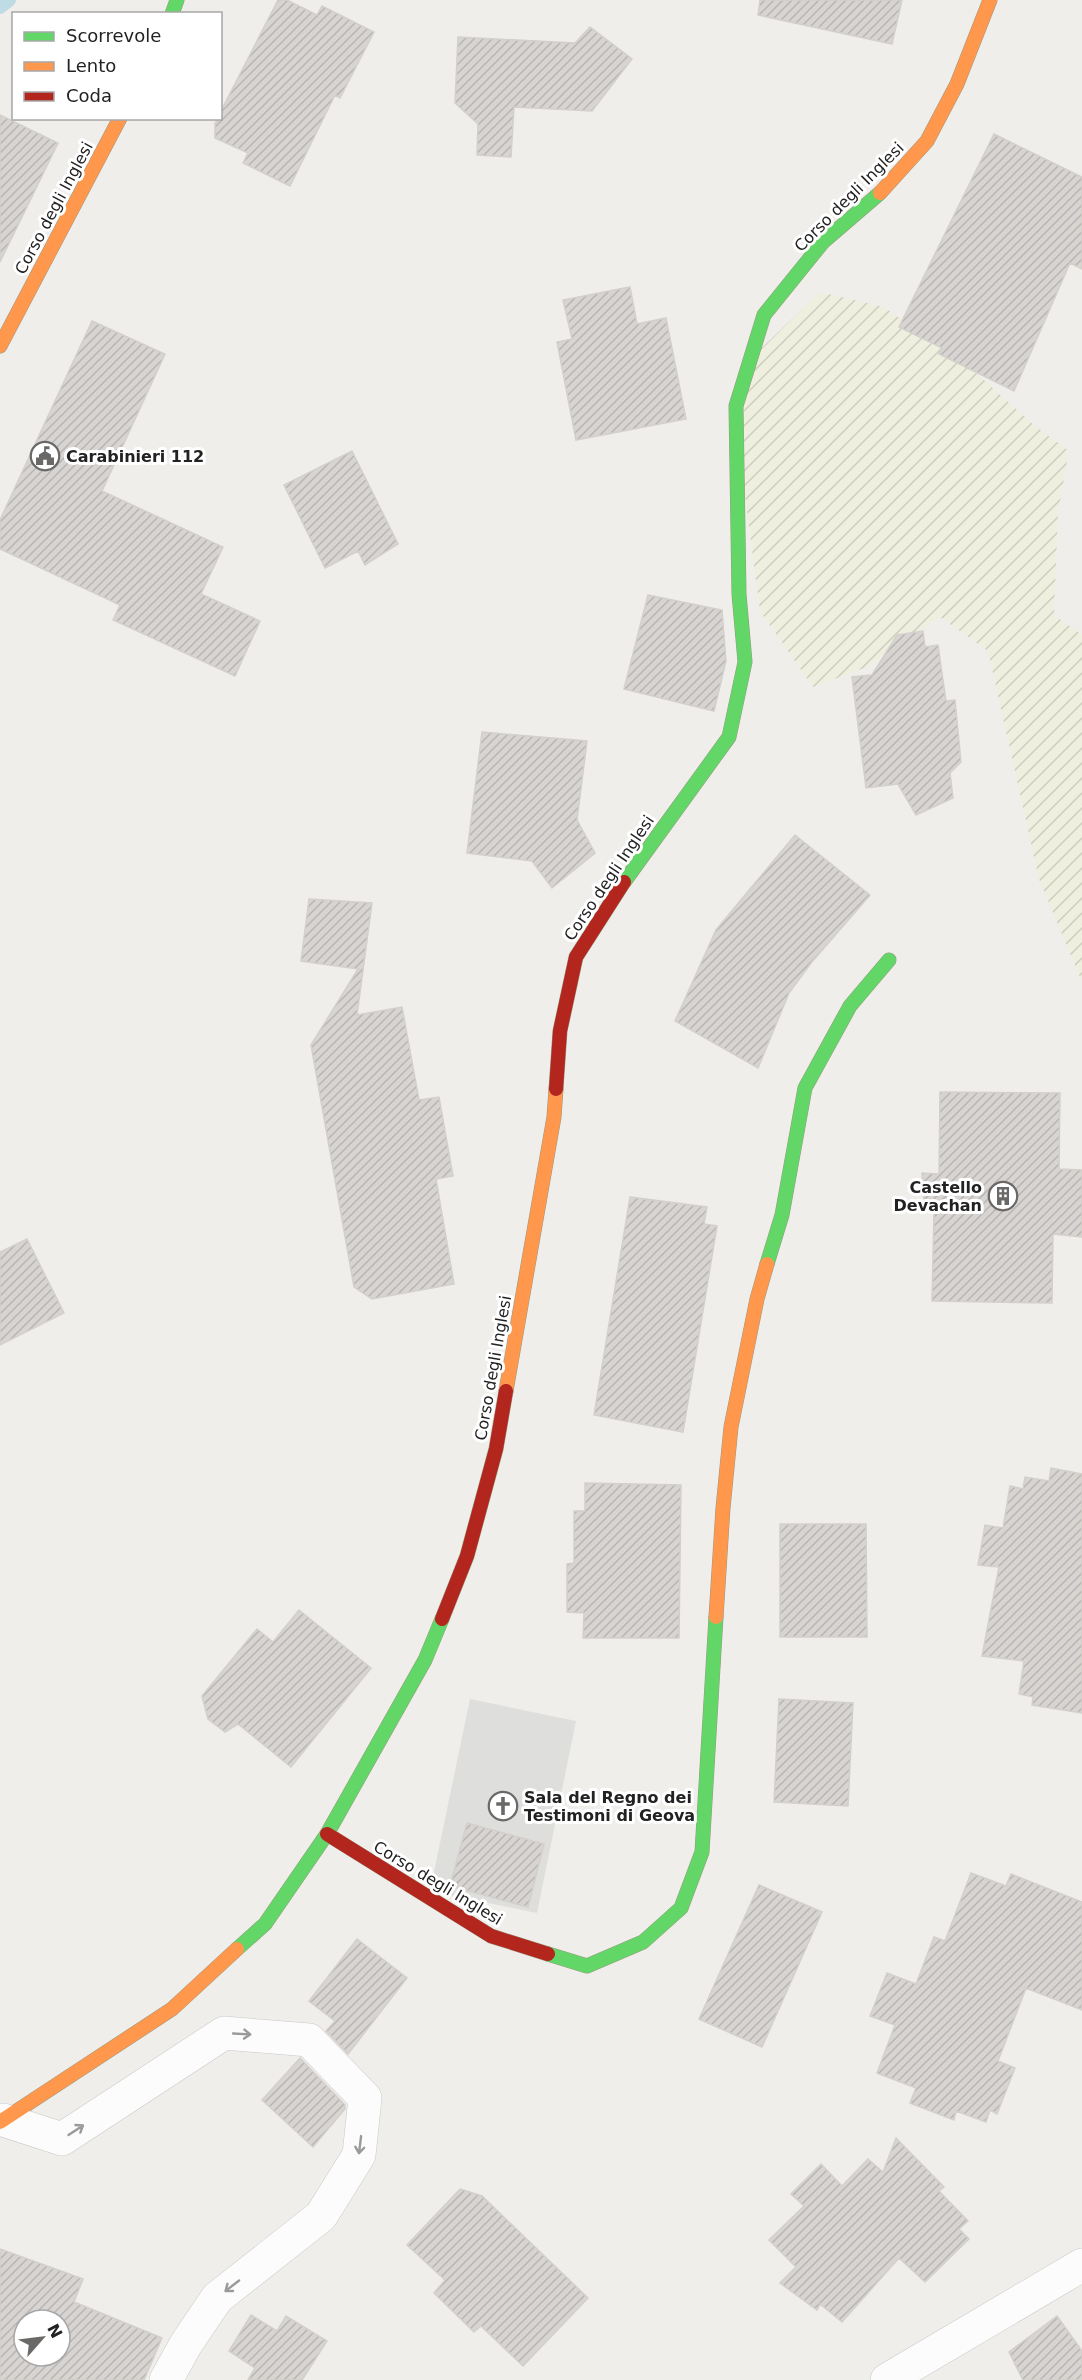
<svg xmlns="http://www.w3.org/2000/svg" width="1082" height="2380" font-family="'DejaVu Sans',sans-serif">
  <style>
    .religious { fill: #dededc }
    .farmland { fill: url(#farmland-furrows) }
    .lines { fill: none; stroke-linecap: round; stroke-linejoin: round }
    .stream { stroke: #bfdbe3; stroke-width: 14 }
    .building { fill: url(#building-hatch); stroke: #d3d0cc; stroke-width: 1.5; fill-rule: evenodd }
    .street-casing { stroke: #c9c8c7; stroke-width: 34 }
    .fast-casing { stroke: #999a82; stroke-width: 15 }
    .slow-casing { stroke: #999a82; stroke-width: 15 }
    .jam-casing { stroke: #999a82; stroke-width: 15 }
    .street { stroke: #fdfcfc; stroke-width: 33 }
    .fast { stroke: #63d668; stroke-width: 14 }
    .slow { stroke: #ff974d; stroke-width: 14 }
    .jam { stroke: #b3261e; stroke-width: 14 }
    .oneway { stroke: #9a9a9a }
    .labels { text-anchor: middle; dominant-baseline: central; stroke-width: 6; stroke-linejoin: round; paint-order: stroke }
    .street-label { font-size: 16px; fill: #222; stroke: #fff }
    .poi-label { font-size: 16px; font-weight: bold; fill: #222; stroke: #fff; text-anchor: start }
  </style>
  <defs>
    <pattern id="farmland-furrows" width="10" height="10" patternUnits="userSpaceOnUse" patternTransform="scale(1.5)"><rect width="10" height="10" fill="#efefdf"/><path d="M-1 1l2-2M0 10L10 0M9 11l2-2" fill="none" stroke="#cdcdbf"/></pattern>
    <pattern id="building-hatch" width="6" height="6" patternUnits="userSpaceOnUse" patternTransform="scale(1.5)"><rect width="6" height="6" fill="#d7d4d2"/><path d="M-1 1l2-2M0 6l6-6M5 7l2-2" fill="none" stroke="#b8b6b4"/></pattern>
  </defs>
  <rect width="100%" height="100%" fill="#f0eeeb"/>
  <path class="religious" d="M470 1699 576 1721 537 1913 430 1891Z"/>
  <path class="farmland" d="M820 292 884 307 975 372 1034 425 1069 451 1058 512 1054 615 1082 635V982L1039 879 988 651 940 617 867 667 813 687 760 611 743 480 745 364Z"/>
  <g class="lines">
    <path class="stream" d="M0 7 9 0"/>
  </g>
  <path class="building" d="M278 0H287L317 15 322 6 374 32 340 98 335 95 290 186 243 163 248 153 215 138V124L218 118H220V113Z
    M760 0H902L892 44 758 15Z
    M590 27 632 59 592 111 514 107 511 157 477 155 478 124 455 103 458 37 575 43Z
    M0 115 58 143 0 262Z
    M994 134 1082 177V269L1070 263 1014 391 939 354 942 348 899 327Z
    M630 287 637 324 666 318 686 419 576 440 557 342 572 339 563 300Z
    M92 321 165 354 102 491 223 547 201 594 260 621 235 676 113 620 120 605 0 549V520Z
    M352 451 398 544 365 565 358 551 325 568 284 485Z
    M648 595 722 610 726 661 714 711 624 689Z
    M923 631 925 647 938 645 946 701 955 700 961 762 950 773 953 798 916 815 898 784 866 788 852 677 872 675 897 635Z
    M482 732 587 741 577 820 595 853 552 888 532 861 467 853Z
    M795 835 870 895 811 963 789 993 758 1068 675 1021 716 930Z
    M309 899 372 903 357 1015 402 1007 419 1100 439 1097 453 1176 436 1179 454 1284 372 1299 354 1287 311 1045 358 969 301 961Z
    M940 1092 1060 1093 1059 1169 1082 1170V1237L1053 1234 1052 1303 932 1301 934 1211 924 1203 922 1173 939 1174Z
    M630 1197 707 1207 704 1224 717 1226 683 1432 594 1415Z
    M27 1239 64 1313 0 1345V1252Z
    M1051 1468 1082 1474V1713L1032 1705 1033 1697 1019 1694 1024 1661 982 1656 999 1567 978 1565 985 1525 1003 1528 1010 1486 1023 1489 1025 1477 1049 1481Z
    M585 1483 681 1485 679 1638H583L584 1613 567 1612V1564L574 1563V1511H585Z
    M780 1524H866L867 1637H780Z
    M299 1610 371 1668 291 1767 238 1724 225 1732 208 1719 202 1696 257 1629 273 1642Z
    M779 1699 853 1703 848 1806 774 1802Z
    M467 1823 544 1844 528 1907 450 1886Z
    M971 1873 1006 1886 1011 1874 1082 1902V2010L1026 1988 998 2061 1015 2068 997 2114 990 2110 986 2122 956 2111 954 2120 910 2103 916 2088 877 2073 895 2025 870 2016 887 1973 916 1984 934 1937 945 1941Z
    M759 1885 822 1912 762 2047 699 2019Z
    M357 1939 407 1978 348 2054 326 2031 335 2021 309 2001Z
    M300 2058 345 2105V2109L313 2147 262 2100Z
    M896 2138 944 2187 939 2191 968 2221 959 2229 969 2239 925 2282 899 2258 842 2322 820 2304 817 2310 780 2283 796 2267 769 2240 804 2206 791 2194 821 2164 842 2186 868 2159 883 2172Z
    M460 2189 482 2196 588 2298 523 2366 481 2326 474 2332 434 2293 445 2280 407 2245Z
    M0 2249 83 2279 74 2302 162 2338 144 2380H0ZM24 2320H60V2356H24Z
    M251 2315 277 2331 286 2316 327 2341 302 2380H248L255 2368 229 2351Z
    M1057 2316 1082 2351V2380H1023L1009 2352Z"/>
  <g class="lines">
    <g class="street-casing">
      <path id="street" d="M3 2120 62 2139 224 2033 309 2040 365 2098 359 2155 321 2216 217 2298 186 2344 166 2380
        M887 2380 1082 2265"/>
    </g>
    <g class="fast-casing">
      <path id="fast" d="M172 14 177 0
        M624 882 729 737 745 662 739 594 736 406 764 315 823 242 880 193
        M767 1264 782 1215 805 1088 850 1006 889 960
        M237 1949 265 1924 327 1834 425 1660 442 1619
        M548 1954 587 1966 643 1942 681 1908 702 1852 716 1617"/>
    </g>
    <g class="slow-casing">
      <path id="slow" d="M880 193 927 141 957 84 990 0
        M0 346 120 118
        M506 1391 554 1117 556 1089
        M716 1617 723 1508 731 1427 757 1299 767 1264
        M0 2122 172 2009 237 1949"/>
    </g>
    <g class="jam-casing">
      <path id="jam" d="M556 1089 560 1031 576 957 624 882
        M442 1619 467 1556 496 1449 506 1391
        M327 1834 491 1936 548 1954"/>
    </g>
    <use href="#street" class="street"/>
    <use href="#fast" class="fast"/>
    <use href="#slow" class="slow"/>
    <use href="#jam" class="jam"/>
  </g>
  <defs><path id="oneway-shaft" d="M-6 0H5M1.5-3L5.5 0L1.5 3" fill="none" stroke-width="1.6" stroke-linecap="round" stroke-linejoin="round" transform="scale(1.5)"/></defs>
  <g class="oneway">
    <use href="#oneway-shaft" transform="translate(242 2034) rotate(3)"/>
    <use href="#oneway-shaft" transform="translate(76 2130) rotate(-33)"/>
    <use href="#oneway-shaft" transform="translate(360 2145) rotate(97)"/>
    <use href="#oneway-shaft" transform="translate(232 2286) rotate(142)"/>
  </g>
  <defs>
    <g id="civic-ring" transform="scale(1.5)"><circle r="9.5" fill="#fff" stroke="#6a6968" stroke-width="1.5"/><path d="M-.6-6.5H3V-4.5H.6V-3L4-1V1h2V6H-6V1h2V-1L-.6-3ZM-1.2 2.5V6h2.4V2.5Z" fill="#6a6968"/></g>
    <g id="building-ring" transform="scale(1.5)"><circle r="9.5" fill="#fff" stroke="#6a6968" stroke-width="1.5"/><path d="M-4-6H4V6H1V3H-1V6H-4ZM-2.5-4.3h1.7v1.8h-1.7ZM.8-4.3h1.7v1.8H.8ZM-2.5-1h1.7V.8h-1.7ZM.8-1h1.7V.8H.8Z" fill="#6a6968"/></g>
    <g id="church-ring" transform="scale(1.5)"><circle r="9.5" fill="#fff" stroke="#6a6968" stroke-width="1.5"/><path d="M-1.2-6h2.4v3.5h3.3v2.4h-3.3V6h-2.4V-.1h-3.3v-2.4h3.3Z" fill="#6a6968"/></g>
  </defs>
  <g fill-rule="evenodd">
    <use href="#civic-ring" x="45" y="456"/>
    <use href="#building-ring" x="1003" y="1196"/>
    <use href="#church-ring" x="503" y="1806"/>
  </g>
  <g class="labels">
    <g class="street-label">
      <text transform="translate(849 197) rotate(-45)">Corso degli Inglesi</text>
      <text transform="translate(54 208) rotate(-62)">Corso degli Inglesi</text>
      <text transform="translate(609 878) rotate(-56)">Corso degli Inglesi</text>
      <text transform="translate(493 1368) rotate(-80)">Corso degli Inglesi</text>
      <text transform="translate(438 1883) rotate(31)">Corso degli Inglesi</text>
    </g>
    <g class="poi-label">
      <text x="66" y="456">Carabinieri 112</text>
      <text x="982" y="1187" text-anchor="end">Castello<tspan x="982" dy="18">Devachan</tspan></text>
      <text x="524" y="1797">Sala del Regno dei<tspan x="524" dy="18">Testimoni di Geova</tspan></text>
    </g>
  </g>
  <rect x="12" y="12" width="210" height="108" fill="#ffffff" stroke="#a7a7a7" stroke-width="1.5"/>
  <rect x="24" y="32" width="30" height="9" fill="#63d668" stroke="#a7a7a7" stroke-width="1.5"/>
  <text x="66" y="42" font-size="18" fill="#222222">Scorrevole</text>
  <rect x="24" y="62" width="30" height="9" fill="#ff974d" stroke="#a7a7a7" stroke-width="1.5"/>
  <text x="66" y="72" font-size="18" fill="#222222">Lento</text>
  <rect x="24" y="92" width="30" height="9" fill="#b3261e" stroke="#a7a7a7" stroke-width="1.5"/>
  <text x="66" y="102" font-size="18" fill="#222222">Coda</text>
  <g transform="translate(42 2338) rotate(62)"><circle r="28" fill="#ffffff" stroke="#a7a7a7" stroke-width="1.5"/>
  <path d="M0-4.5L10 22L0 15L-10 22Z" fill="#6a6968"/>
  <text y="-9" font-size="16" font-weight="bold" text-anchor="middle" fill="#222222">N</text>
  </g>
</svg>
